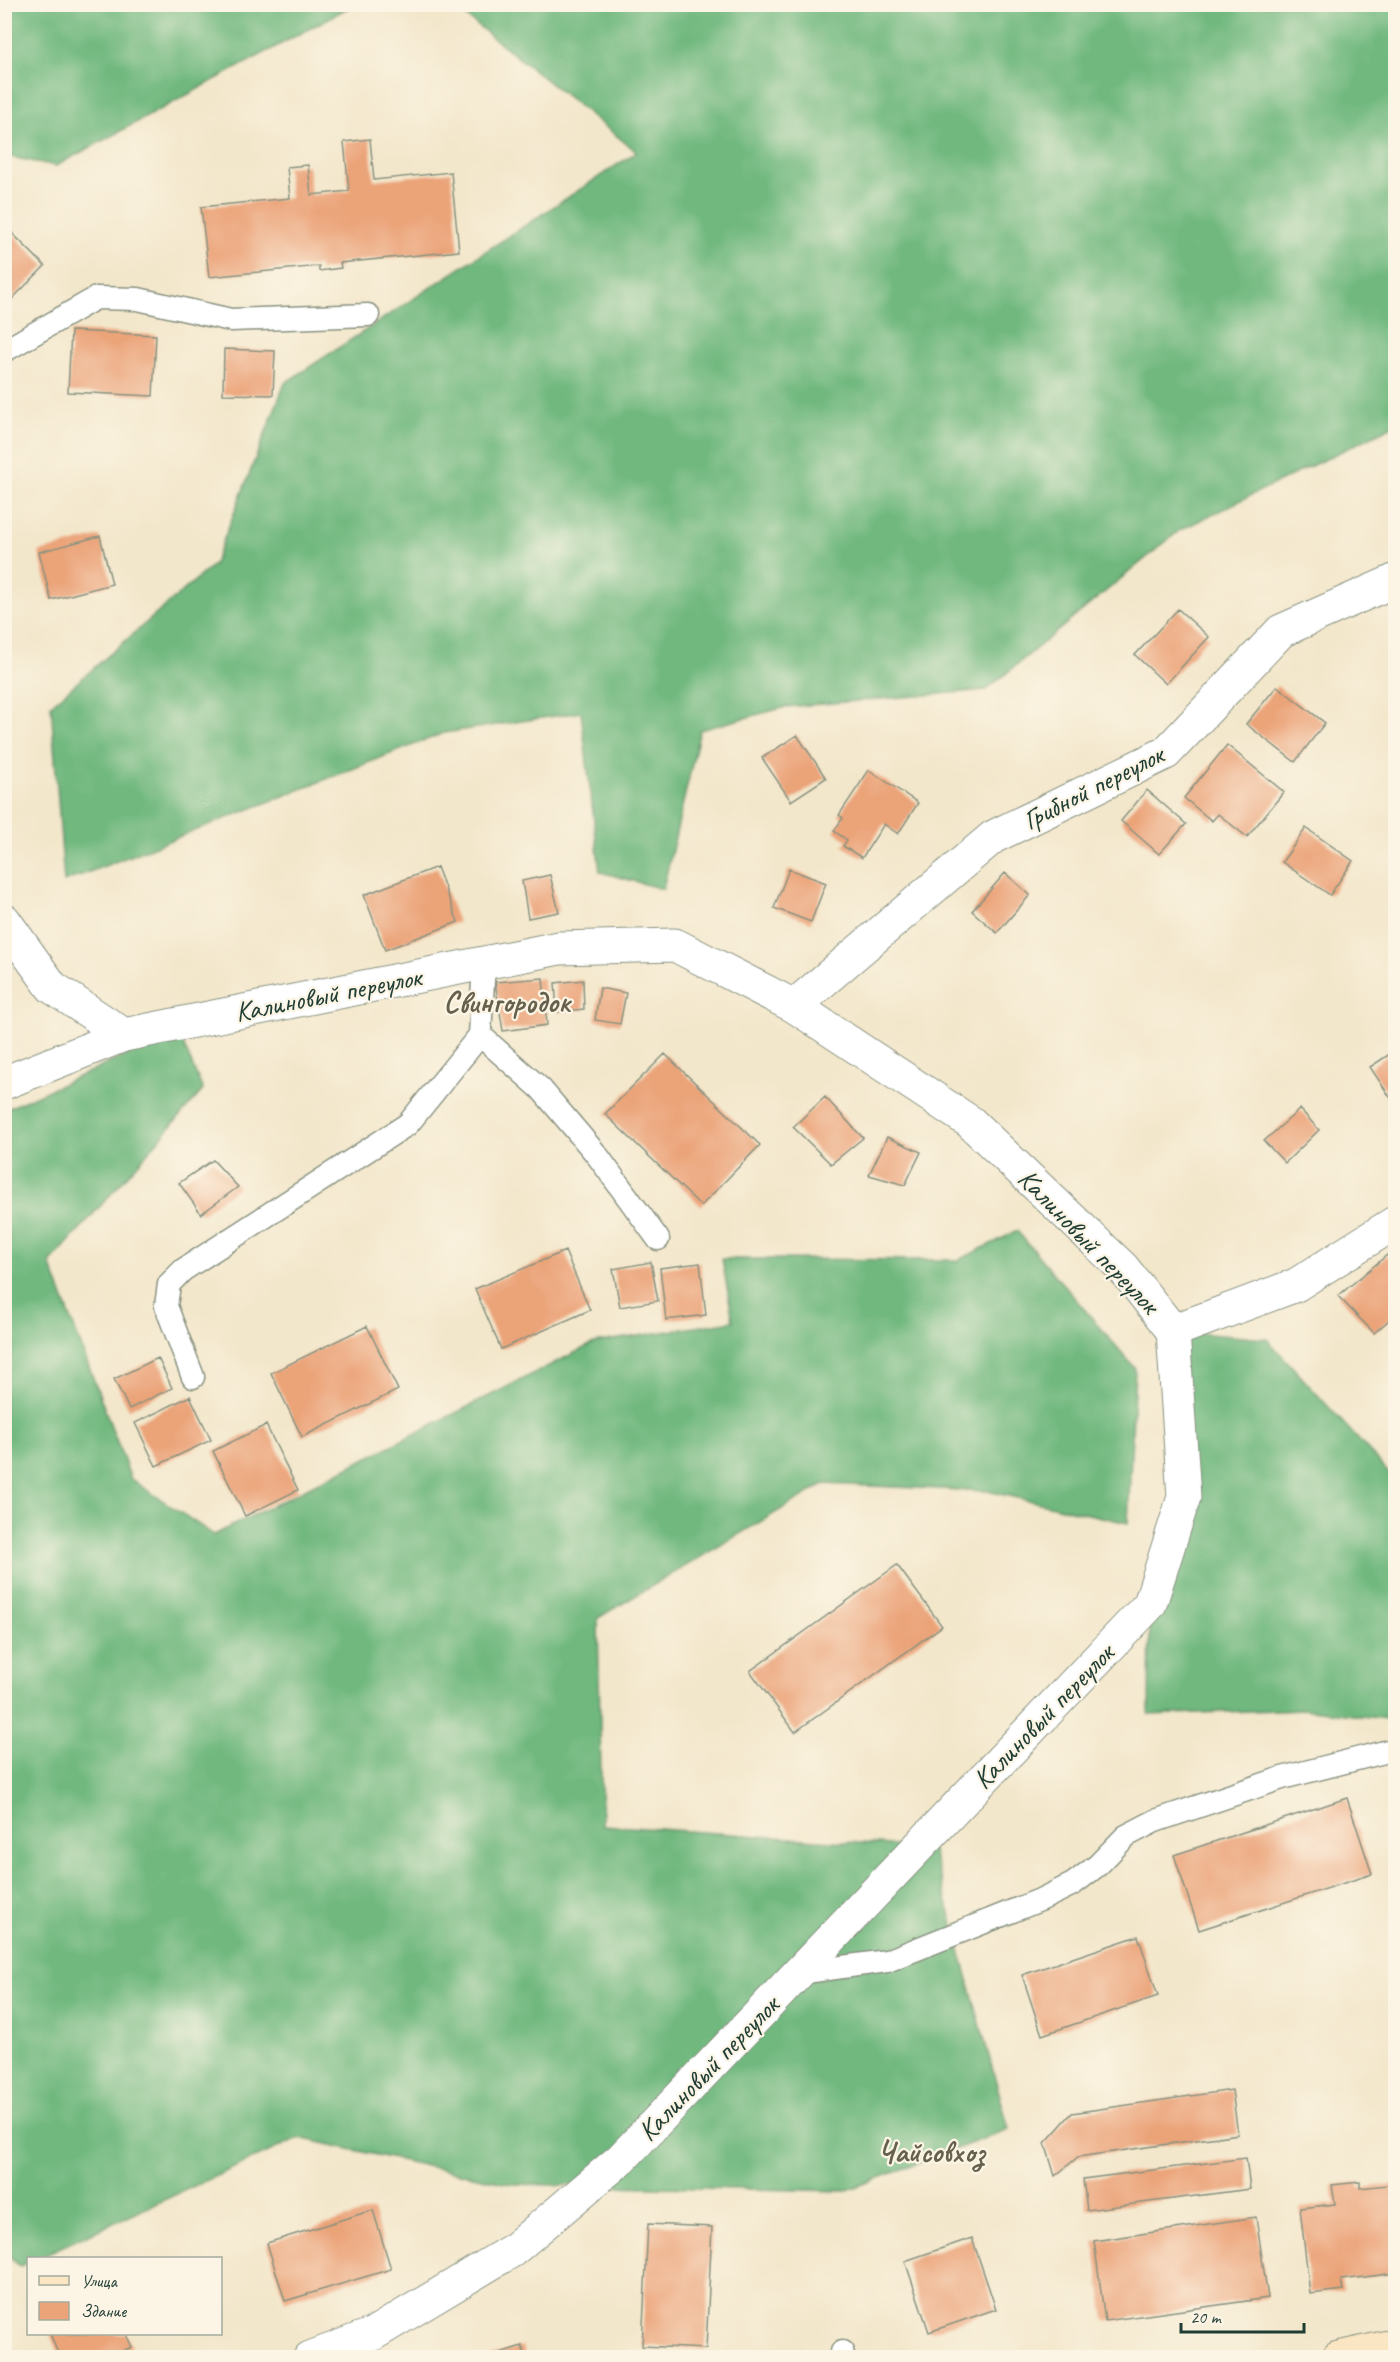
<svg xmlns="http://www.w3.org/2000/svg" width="1400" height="2362" font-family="Caveat,sans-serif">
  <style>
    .forest { fill: #6fb87e; stroke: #477a59; stroke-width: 1.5 }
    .building { fill: #eba378 }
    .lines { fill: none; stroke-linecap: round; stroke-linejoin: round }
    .lane-casing { stroke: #899280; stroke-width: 25 }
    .street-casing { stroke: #899280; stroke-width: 35 }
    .secondary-casing { stroke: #899280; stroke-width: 35 }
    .lane { stroke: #fff; stroke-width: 22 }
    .street { stroke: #fff; stroke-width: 33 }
    .secondary { stroke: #fbe6c3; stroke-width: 33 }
    .labels { text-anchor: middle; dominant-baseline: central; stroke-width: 4.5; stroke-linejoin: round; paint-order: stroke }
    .street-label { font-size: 28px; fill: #1f3d34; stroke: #fcf5e5 }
    .neighbourhood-label { font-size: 30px; font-weight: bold; fill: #66614c; stroke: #fcf5e5 }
  </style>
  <rect width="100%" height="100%" fill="#fcf5e5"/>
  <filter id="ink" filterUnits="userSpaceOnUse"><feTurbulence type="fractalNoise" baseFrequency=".0167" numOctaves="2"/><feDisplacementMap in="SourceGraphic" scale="12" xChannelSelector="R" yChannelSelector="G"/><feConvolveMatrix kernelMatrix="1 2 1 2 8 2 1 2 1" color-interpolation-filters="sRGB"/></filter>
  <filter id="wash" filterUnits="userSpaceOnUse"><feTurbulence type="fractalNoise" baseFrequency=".008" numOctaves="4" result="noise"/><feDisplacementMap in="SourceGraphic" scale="24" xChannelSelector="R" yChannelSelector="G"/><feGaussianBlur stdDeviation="1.35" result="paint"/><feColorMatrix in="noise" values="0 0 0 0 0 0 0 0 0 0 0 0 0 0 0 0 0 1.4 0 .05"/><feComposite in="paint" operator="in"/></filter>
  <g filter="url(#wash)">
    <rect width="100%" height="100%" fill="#f3e7cb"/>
    <path class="forest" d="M4 5 5 4 353 5 56 166 5 156Z
      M452 5H1395V425L1180 530 986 690 786 707 700 730 663 889 600 872 581 712 444 733 64 882 51 705 214 564 285 383 637 152Z
      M178 1032 203 1090 50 1263 131 1479 214 1535 594 1343 733 1321 722 1259 959 1260 1017 1231 1135 1368 1128 1523 987 1491 824 1484 598 1618 602 1825 932 1848 1009 2129 845 2191 509 2184 299 2138 37 2258H28V2262L20 2266 5 2254 4 1110Z
      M1173 1331 1267 1339 1395 1480V1720L1303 1709 1149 1715 1150 1604 1184 1497Z"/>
    <g id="blocks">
      <path class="building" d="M370 139 374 180 451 172 459 251 340 263 341 268 319 271V266L209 277 201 207 290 198 287 167 308 165 311 195 349 191 344 142Z
        M5 226 45 266 5 306Z
        M71 331 156 335 153 396 68 392Z
        M224 349 275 351 273 395 223 394Z
        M100 536 112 584 51 600 39 552Z
        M1178 609 1209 637 1166 684 1135 655Z
        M1277 686 1325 723 1295 762 1246 724Z
        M797 735 826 778 791 801 762 758Z
        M1227 745 1284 792 1247 837 1218 814 1212 821 1184 798Z
        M869 770 918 803 898 834 884 824 862 858 843 846 847 840 834 831 843 818 839 815Z
        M1147 790 1186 824 1159 854 1121 821Z
        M1306 828 1353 861 1330 895 1282 862Z
        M437 867 458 922 385 950 364 895Z
        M789 869 826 883 811 922 774 908Z
        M1005 873 1030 895 997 933 972 911Z
        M550 875 559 912 528 918 522 881Z
        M543 978 547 1025 503 1031 495 982Z
        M583 980 584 1009 557 1012 555 983Z
        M600 988 626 993 620 1024 595 1020Z
        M1396 1050V1106L1370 1067Z
        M665 1054 760 1145 701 1206 605 1114Z
        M825 1097 863 1138 831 1164 793 1127Z
        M1300 1109 1319 1130 1285 1163 1264 1141Z
        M887 1137 921 1152 905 1185 869 1175Z
        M213 1160 238 1187 201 1214 179 1183Z
        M565 1251 590 1310 501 1349 475 1289Z
        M1387 1255 1396 1264V1314L1374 1333 1338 1296Z
        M651 1262 658 1301 620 1307 613 1269Z
        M700 1263 706 1315 666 1320 660 1268Z
        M367 1326 398 1390 302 1437 271 1373Z
        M158 1358 172 1388 129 1409 114 1379Z
        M190 1396 211 1440 156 1466 135 1423Z
        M266 1425 298 1490 245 1516 213 1451Z
        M897 1565 942 1626 795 1732 750 1671Z
        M1347 1798 1372 1874 1199 1930 1174 1855Z
        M1138 1936 1158 1996 1042 2035 1022 1975Z
        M1232 2090 1238 2134 1078 2157 1055 2176 1045 2143 1072 2113Z
        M1246 2158 1250 2189 1087 2210 1083 2179Z
        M1360 2182V2188L1396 2184V2273L1341 2280 1343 2290 1310 2294 1300 2208 1335 2204 1332 2185Z
        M373 2210 391 2269 285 2301 267 2243Z
        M1256 2217 1268 2298 1105 2321 1094 2241Z
        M648 2224 712 2227 706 2349 642 2346Z
        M972 2238 996 2309 929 2332 905 2261Z
        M50 2334H126L132 2347 105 2358H60Z
        M522 2346 526 2358H487V2357Z"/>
    </g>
  </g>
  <g filter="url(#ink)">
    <use href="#blocks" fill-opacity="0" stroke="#899280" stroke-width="1.5"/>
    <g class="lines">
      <g class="lane-casing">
        <path id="lane" d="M4 351 96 298 138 299 231 320 368 315
          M480 1035 541 1089 597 1155 658 1239
          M193 1377 166 1306 169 1284 183 1270 408 1124 480 1035 484 963
          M798 1973 887 1961 1040 1900 1073 1884 1098 1865 1126 1836 1155 1821 1282 1778 1396 1749
          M842 2352 844 2358"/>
      </g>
      <g class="street-casing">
        <path id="street" d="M4 920 52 987 124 1035
          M794 1006 993 837 1166 753 1281 631 1396 580
          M4 1083 124 1035 559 948 675 945 794 1006 970 1122 1123 1268 1173 1331 1184 1497 1150 1604 622 2158 513 2250 373 2334 310 2358
          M1173 1331 1296 1285 1396 1222"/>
      </g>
      <g class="secondary-casing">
        <path id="secondary" d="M1338 2358 1396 2345"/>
      </g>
      <use href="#lane" class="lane"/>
      <use href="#street" class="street"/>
      <use href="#secondary" class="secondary"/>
    </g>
  </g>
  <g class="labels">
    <g class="street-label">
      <text transform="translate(1093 787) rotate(-27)">Грибной переулок</text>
      <text transform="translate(328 994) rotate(-11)">Калиновый переулок</text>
      <text transform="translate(1089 1241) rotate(46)">Калиновый переулок</text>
      <text transform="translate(1043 1716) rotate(-46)">Калиновый переулок</text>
      <text transform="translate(708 2068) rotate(-46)">Калиновый переулок</text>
    </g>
    <g class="neighbourhood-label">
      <text x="507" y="1002">Свингородок</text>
      <text x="931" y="2152">Чайсовхоз</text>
    </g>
  </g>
  <rect width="1400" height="2362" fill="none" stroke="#fcf5e5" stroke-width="24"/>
  <rect x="27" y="2257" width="195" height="78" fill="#fcf5e5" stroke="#a4ab9e" stroke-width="1.5"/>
  <rect x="39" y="2276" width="30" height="9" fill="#fbe6c3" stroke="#a4ab9e" stroke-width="1.5"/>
  <text x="81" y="2287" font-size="18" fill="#1f3d34">Улица</text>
  <rect x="39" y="2302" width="30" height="18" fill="#eba378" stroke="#a4ab9e" stroke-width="1.5"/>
  <text x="81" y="2317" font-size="18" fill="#1f3d34">Здание</text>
  <path d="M1181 2323v9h123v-9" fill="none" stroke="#1f3d34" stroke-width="3"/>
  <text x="1190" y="2323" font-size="18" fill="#1f3d34" stroke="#fcf5e5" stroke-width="4.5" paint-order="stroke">20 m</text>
</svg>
